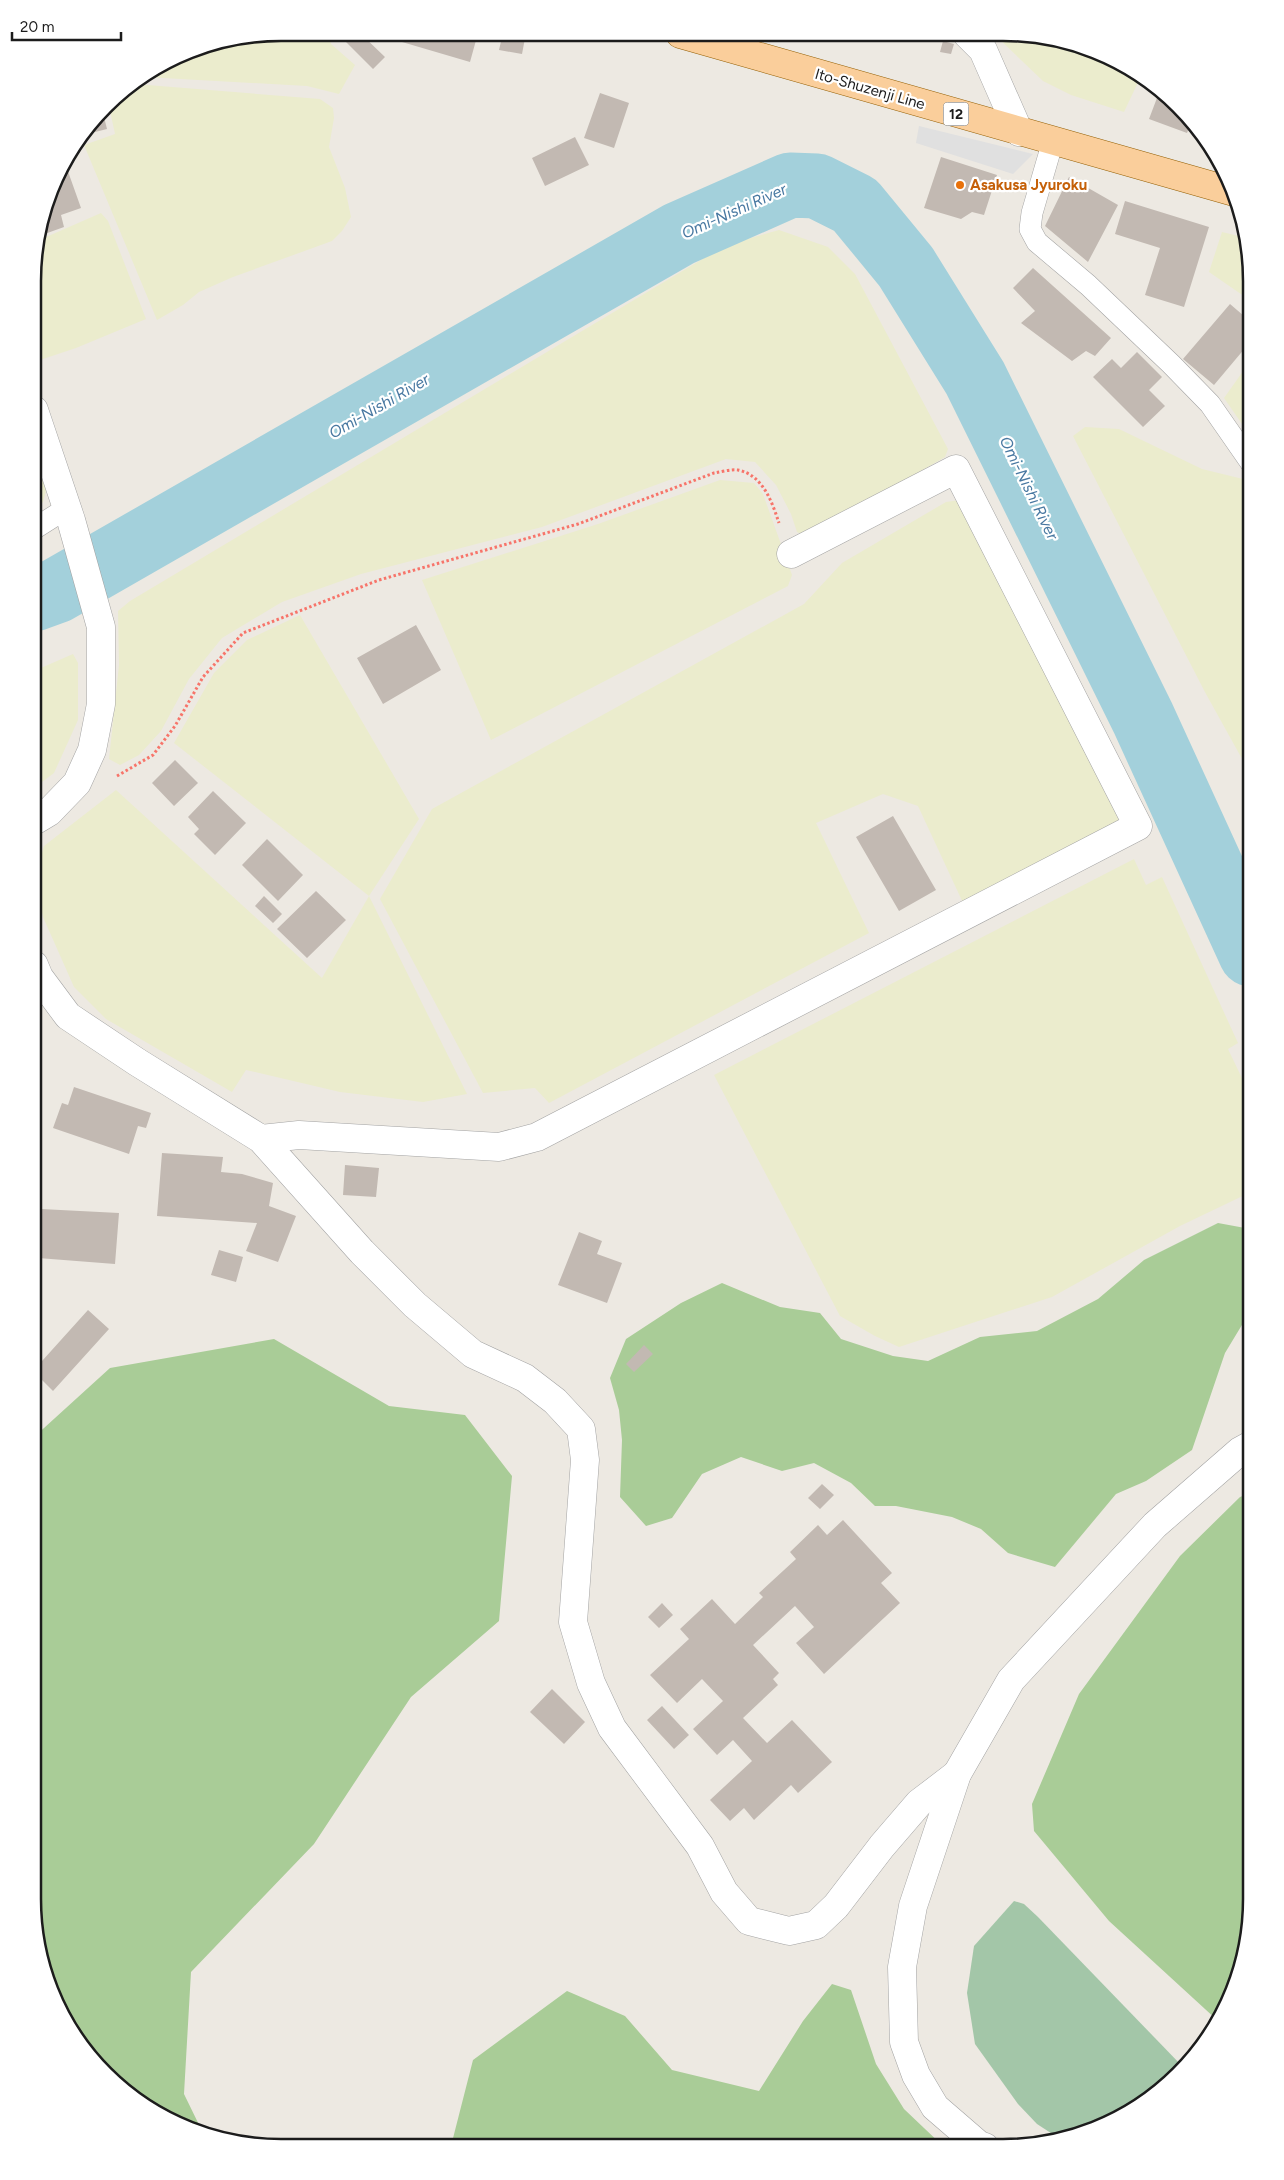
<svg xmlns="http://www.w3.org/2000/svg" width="1284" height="2180" font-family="Figtree,sans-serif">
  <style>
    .farmland { fill: #ebeccd }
    .forest { fill: #a9cc97 }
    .cemetery { fill: #a3c6a8 }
    .parking { fill: #e0e0e0 }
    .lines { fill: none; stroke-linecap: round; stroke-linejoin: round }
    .river { stroke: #a3d0db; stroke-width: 65 }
    .building { fill: #c2b9b2 }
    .service-casing { stroke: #a3a3a3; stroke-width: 22 }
    .minor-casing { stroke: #a3a3a3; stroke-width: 29 }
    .tertiary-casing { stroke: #a3a3a3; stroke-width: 29 }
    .primary-casing { stroke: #925e03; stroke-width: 29 }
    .path { stroke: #f7746a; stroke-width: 3; stroke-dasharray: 2.5 2.5; stroke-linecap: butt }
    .service { stroke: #fff; stroke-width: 21 }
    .minor { stroke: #fff; stroke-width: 28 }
    .tertiary { stroke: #fff; stroke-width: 28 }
    .primary { stroke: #face9b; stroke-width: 28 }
    .food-dot { fill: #e8710a; stroke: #fff; stroke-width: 2 }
    .labels { text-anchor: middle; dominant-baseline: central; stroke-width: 4.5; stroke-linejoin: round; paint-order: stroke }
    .shield { fill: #fff; stroke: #606060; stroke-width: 1 }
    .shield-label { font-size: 14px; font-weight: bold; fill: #1c1c1c }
    .street-label { font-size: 15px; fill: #1c1c1c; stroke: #fff }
    .food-label { font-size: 15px; font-weight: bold; fill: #c56008; stroke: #fff; text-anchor: start }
    .water-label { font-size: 16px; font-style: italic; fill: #4878a1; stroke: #fff }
    .rim { fill: none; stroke: #1c1c1c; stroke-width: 2.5 }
  </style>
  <rect width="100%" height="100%" fill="#ede9e2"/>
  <path class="farmland" d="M282 33H328L331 44 355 65 339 94 307 86 145 77 187 51Z
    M995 35H1035L1098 52 1141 76 1124 112 1071 95 1043 81Z
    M135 84 320 99 333 108 334 118 329 147 345 188 351 217 342 231 332 241 233 277 199 292 183 305 157 320 84 145 115 134 109 106 117 94Z
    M101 213 108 221 146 319 76 348 37 361 34 360 35 249 37 241Z
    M779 230 828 247 855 274 948 449 945 457 807 537 797 532 791 514 776 485 755 462 726 459 542 527 361 574 282 602 222 638 189 679 161 731 139 755 120 765 109 759 119 665 118 611 130 601 726 245Z
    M1222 232 1243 237 1251 282V301L1209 272Z
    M1251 360V437L1224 398Z
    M1085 427 1119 429 1202 469 1247 480 1251 486V775L1206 694 1073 436Z
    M34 453 47 487 43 502 34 511Z
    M720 480 754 483 763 494 792 575 788 586 491 740 422 580 598 524Z
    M960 500 1119 808 1118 822 964 905 918 806 883 794 816 823 869 933 549 1103 535 1088 483 1093 380 899 432 809 804 604 842 563 946 502Z
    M300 615 419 819 369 896 467 1094 423 1102 340 1092 246 1070 232 1092 106 1019 74 987 43 917 34 878 44 846 116 790 322 978 369 896 174 743 214 673 247 640Z
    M73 654 78 663V720L54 773 34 788V671Z
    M1134 859 1146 885 1162 877 1238 1043 1228 1049 1251 1097V1192L1180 1226 1052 1297 899 1347 875 1336 840 1316 714 1075Z"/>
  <path class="forest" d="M1218 1223 1245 1228 1251 1251V1310L1225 1353 1192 1450 1146 1481 1116 1494 1055 1567 1008 1553 981 1529 952 1517 896 1506H875L851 1483 814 1463 782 1471 741 1457 702 1474 672 1518 646 1526 620 1497 622 1440 619 1410 610 1378 626 1339 681 1303 722 1283 780 1307 820 1313 841 1339 893 1356 928 1361 980 1337 1037 1331 1098 1299 1144 1260Z
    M274 1339 389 1406 465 1415 512 1476 499 1621 411 1697 314 1844 191 1972 184 2094 203 2133 187 2129 130 2096 84 2050 51 1993 33 1898V1438L110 1368Z
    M1251 1493V1915L1233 1993 1217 2020 1109 1921 1034 1831 1032 1804 1079 1694 1180 1556 1240 1497Z
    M832 1984 851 1990 876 2064 904 2109 944 2147 451 2146 473 2060 567 1991 625 2016 672 2070 759 2091 803 2021Z"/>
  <path class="cemetery" d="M1014 1901 1024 1904 1038 1917 1183 2067 1154 2096 1097 2129 1057 2137 1037 2124 1018 2104 975 2044 967 1993 974 1946Z"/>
  <path class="parking" d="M919 126 1033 154 1013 174 916 143Z"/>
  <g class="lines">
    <path class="river" d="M34 599 56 591 679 234 790 185 817 186 855 205 906 267 975 378 1143 718 1251 954"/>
  </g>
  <path class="building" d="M354 33H360L385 57 373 69 346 42Z
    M386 33H478L470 62 385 37Z
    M503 33H526L522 54 499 50Z
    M943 41 954 44 951 54 940 52Z
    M1160 90 1192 121 1187 133 1149 119Z
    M600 93 629 103 614 148 584 138Z
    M103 113 107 129 87 134Z
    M575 137 589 165 545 186 532 158Z
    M941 157 997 175 984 215 972 212 961 219 924 208Z
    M65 163 81 208 61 215 64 227 39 236 58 171Z
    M1069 177 1118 205 1088 262 1045 226Z
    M1125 201 1209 227 1184 307 1145 295 1160 248 1115 234Z
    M1033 268 1111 338 1095 356 1086 351 1072 361 1021 323 1035 311 1013 288Z
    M1230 304 1251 322V341L1214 385 1183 359Z
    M1137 352 1162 377 1149 390 1165 406 1143 427 1093 377 1112 359 1121 368Z
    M416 625 441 670 383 704 357 658Z
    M175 760 198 783 174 806 152 783Z
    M213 791 246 823 215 855 194 834 199 829 188 817Z
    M893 816 936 890 899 911 856 837Z
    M267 839 303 875 278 901 242 865Z
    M316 891 346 920 307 958 277 929Z
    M264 896 282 914 273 923 255 906Z
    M74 1087 151 1113 146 1128 138 1126 129 1154 53 1128 62 1103 68 1105Z
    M162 1153 223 1157 221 1172 242 1174 273 1183 269 1206 296 1216 278 1262 246 1251 257 1223 157 1216Z
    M345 1165 379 1168 376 1197 343 1195Z
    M41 1209 119 1213 115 1264 38 1258Z
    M579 1232 602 1241 597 1254 622 1263 607 1303 558 1285Z
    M219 1250 243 1257 236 1282 211 1275Z
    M88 1310 109 1329 53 1391 33 1371Z
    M644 1345 653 1354 634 1372 626 1364Z
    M822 1484 834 1495 820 1509 808 1498Z
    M843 1520 892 1573 881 1583 900 1603 824 1674 796 1643 814 1627 795 1606 753 1645 779 1673 773 1679 778 1685 743 1718 767 1743 792 1720 832 1762 798 1793 791 1785 754 1820 744 1808 730 1821 710 1800 752 1761 733 1740 717 1755 693 1729 723 1701 702 1679 677 1703 650 1675 689 1639 680 1629 712 1599 735 1624 763 1597 759 1593 796 1559 790 1552 818 1525 827 1535Z
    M662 1603 673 1615 659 1628 648 1617Z
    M552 1689 585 1722 564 1744 530 1712Z
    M662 1706 689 1735 674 1749 647 1720Z"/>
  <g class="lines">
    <g class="service-casing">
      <path id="service" d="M1053 141 1032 213 1030 229 1037 242 1088 285 1171 364 1210 404 1251 463
        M34 529 67 508"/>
    </g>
    <g class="minor-casing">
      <path id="minor" d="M967 34 983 50 1019 132
        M34 821 49 812 77 783 92 750 101 704V627L71 520 34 410
        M34 965 39 977 68 1016 137 1062 261 1139 362 1252 415 1305 473 1354 525 1378 555 1401 581 1429 585 1460 573 1622 591 1683 612 1728 700 1846 724 1892 749 1921 789 1931 816 1925 836 1906 882 1846 919 1803 957 1774
        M261 1139 299 1135 499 1147 537 1137 1138 826 956 469 791 554"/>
    </g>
    <g class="tertiary-casing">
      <path id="tertiary" d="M985 2147 979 2145 935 2107 916 2075 904 2042 902 1967 913 1906 957 1774 1011 1680 1155 1525 1240 1451 1251 1445"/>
    </g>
    <g class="primary-casing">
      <path id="primary" d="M680 34 1234 192"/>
    </g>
    <path class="path" d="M117 776 153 755 175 726 203 677 243 633 379 580 578 524 714 473C721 472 731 469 738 470 763 475 772 502 779 523"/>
    <use href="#service" class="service"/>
    <use href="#minor" class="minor"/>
    <use href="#tertiary" class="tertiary"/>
    <use href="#primary" class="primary"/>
  </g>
  <circle class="food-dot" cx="960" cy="185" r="5"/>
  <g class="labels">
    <rect class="shield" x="943.5" y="102.5" width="25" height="23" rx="4"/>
    <g class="shield-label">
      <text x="956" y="114">12</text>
    </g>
    <g class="street-label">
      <text transform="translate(870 89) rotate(16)">Ito-Shuzenji Line</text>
    </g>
    <g class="food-label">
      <text x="970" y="185">Asakusa Jyuroku</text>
    </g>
    <g class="water-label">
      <text transform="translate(734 211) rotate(-24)">Omi-Nishi River</text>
      <text transform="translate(379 406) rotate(-30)">Omi-Nishi River</text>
      <text transform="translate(1029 488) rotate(64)">Omi-Nishi River</text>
    </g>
  </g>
  <path d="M0 0H1284V2180H0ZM281 41H1003A240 240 0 0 1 1243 281V1899A240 240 0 0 1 1003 2139H281A240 240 0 0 1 41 1899V281A240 240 0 0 1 281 41Z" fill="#fff" fill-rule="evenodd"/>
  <path class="rim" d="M281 41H1003A240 240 0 0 1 1243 281V1899A240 240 0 0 1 1003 2139H281A240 240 0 0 1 41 1899V281A240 240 0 0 1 281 41Z"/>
  <path d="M12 32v8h109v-8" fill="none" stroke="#1c1c1c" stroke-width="2.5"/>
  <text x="20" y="32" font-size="15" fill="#1c1c1c" stroke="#ffffff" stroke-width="4" paint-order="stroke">20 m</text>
</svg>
